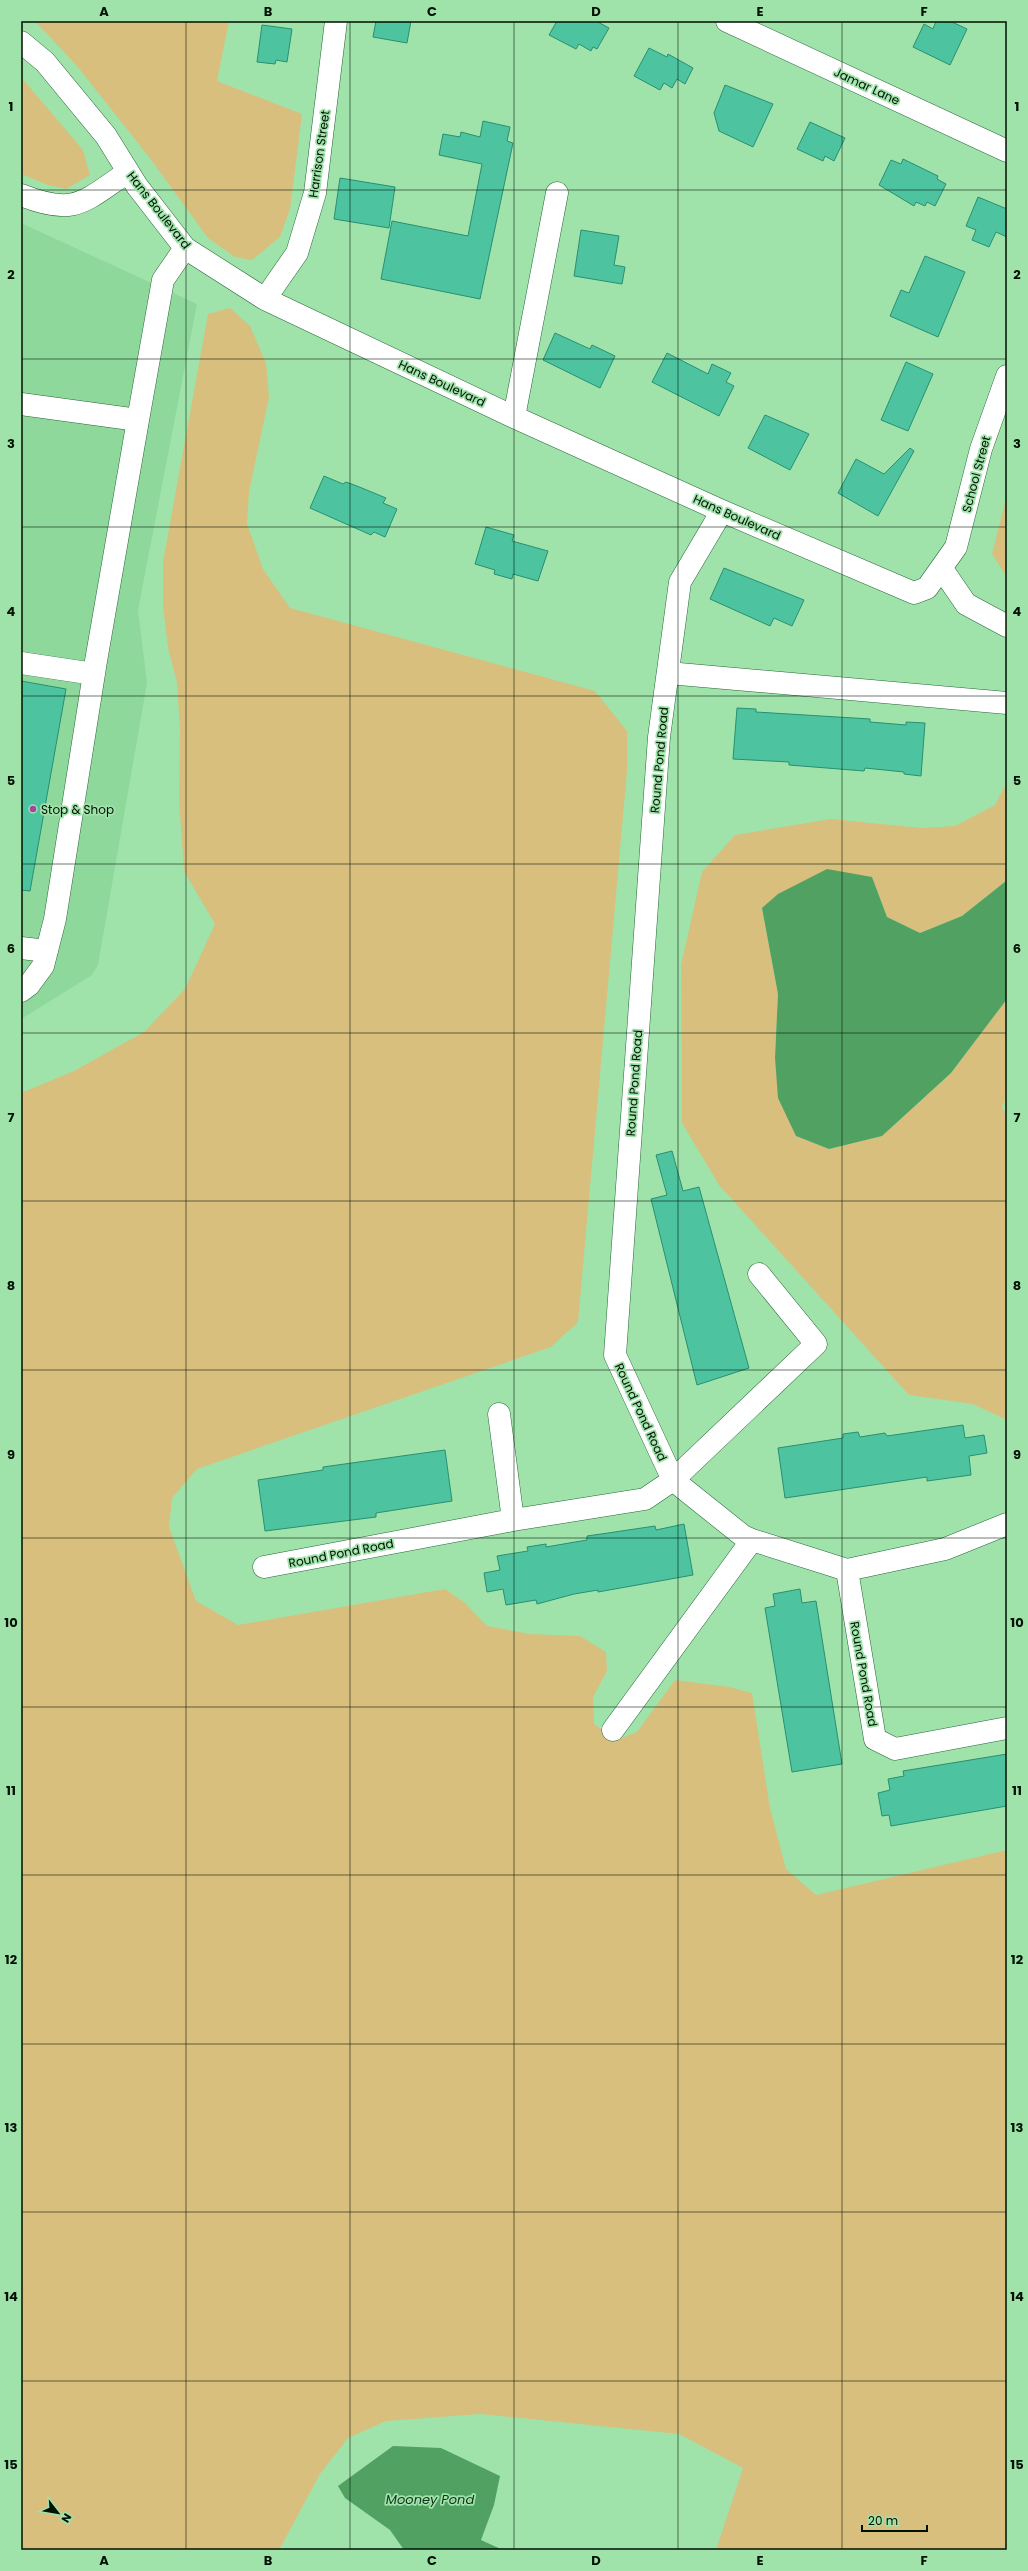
<svg xmlns="http://www.w3.org/2000/svg" width="1028" height="2571" font-family="Poppins,sans-serif">
  <style>
    .built { fill: #8ed89c }
    .green { fill: #d8bf7e }
    .water { fill: #51a163 }
    .building { fill: #4dc49f; stroke: #298f71 }
    .lines { fill: none; stroke-linecap: round; stroke-linejoin: round }
    .minor-casing { stroke: #256737; stroke-width: 23 }
    .minor { stroke: #fff; stroke-width: 22 }
    .grid { fill: none; stroke: #001101; stroke-width: 1; stroke-opacity: 0.55 }
    .poi-dot { fill: #aa42a5; stroke: #9fe3ab; stroke-width: 1.5 }
    .labels { text-anchor: middle; dominant-baseline: central; stroke-width: 3.5; stroke-linejoin: round; paint-order: stroke }
    .street-label { font-size: 12px; fill: #001101; stroke: #9fe3ab }
    .poi-label { font-size: 12px; fill: #001101; stroke: #9fe3ab; text-anchor: start }
    .water-label { font-size: 13px; font-style: italic; fill: #103219; stroke: #9fe3ab }
    .neatline { fill: none; stroke: #001101; stroke-width: 1.5 }
    .grid-label { font-size: 13px; text-anchor: middle; font-weight: bold; fill: #001101 }
  </style>
  <rect width="100%" height="100%" fill="#9fe3ab"/>
  <path class="built" d="M21 223 197 304 138 610 147 683 98 965 92 975 21 1019Z"/>
  <path class="green" d="M35 21H229L217 81 302 114 290 209 280 237 252 260 235 257 208 238 149 157 77 66Z
    M21 77 83 150 90 175 66 189 48 185 21 174Z
    M230 308 250 326 266 363 269 397 249 492 247 524 263 569 290 608 595 691 627 731V771L578 1322 551 1347 197 1469 172 1498 169 1527 196 1601 238 1625 445 1589 465 1603 487 1626 530 1634 580 1636 606 1652 607 1671 593 1697 594 1724 617 1740 637 1732 675 1680 729 1687 752 1693 770 1808 786 1869 816 1895 1007 1850V2550H716L743 2468 679 2434 480 2414 386 2421 348 2438 320 2474 279 2550H21V1093L74 1071 144 1032 185 989 215 924 184 871 179 800 180 730 177 683 168 648 163 606V562L208 314Z
    M1007 494V577L992 554Z
    M1007 782V877L1006 881 962 916 920 933 887 917 872 877 762 908 778 994 775 1058 796 1136 829 1149 882 1136 951 1073 1007 999V1099L1002 1106 1007 1118V1420L973 1404 909 1395 719 1185 682 1123 681 965 702 872 735 835 831 819 921 828 955 826 995 805Z"/>
  <path class="water" d="M827 869 872 877 887 917 920 933 962 916 1006 881 1007 877V999L951 1073 882 1136 829 1149 796 1136 778 1098 775 1058 778 994 762 908 778 894Z
    M393 2446 441 2448 500 2476 494 2505 481 2540 503 2550H404L390 2530 345 2498 338 2486Z"/>
  <path class="building" d="M376 21H411L407 43 373 37Z
    M557 21H596L609 28 597 49 593 47 591 51 579 44 576 49 549 35Z
    M936 21H950L967 29 950 65 913 47 924 24 933 29Z
    M262 25 292 29 287 62 276 60 275 64 257 62Z
    M649 48 667 57 668 54 693 68 685 84 677 79 672 88 664 83 660 90 634 76Z
    M725 85 773 104 753 147 719 131 714 113Z
    M483 121 510 127 507 141 513 143 480 299 381 279 392 221 468 236 482 164 439 155 443 134 460 137 461 132 480 137Z
    M810 122 845 138 834 161 825 156 823 161 797 149Z
    M903 159 938 176 937 179 946 184 935 206 927 202 925 206 916 202 914 206 879 185 891 160 901 164Z
    M340 178 395 187 389 228 334 219Z
    M978 197 1007 209V237L996 232 989 247 972 240 976 230 966 226Z
    M581 230 619 236 614 265 625 267 622 284 574 276Z
    M925 256 965 272 938 337 890 316 901 290 909 293Z
    M555 333 590 349 592 345 615 356 600 388 543 360Z
    M667 353 708 374 712 364 731 373 726 382 734 386 719 416 652 382Z
    M906 362 933 374 908 431 881 420Z
    M765 415 809 434 790 470 748 448Z
    M910 448 914 451 878 516 838 493 856 459 884 474Z
    M324 476 343 484 346 482 357 486 386 498 383 503 397 509 385 537 374 532 371 535 310 508Z
    M486 527 514 535 512 541 548 551 538 581 513 574 512 579 494 574 495 570 475 564Z
    M724 568 804 600 792 626 774 618 770 626 710 599Z
    M21 681 66 689 30 891 21 890Z
    M737 708 756 709V712L870 719V722L906 725V722L925 723 921 776 904 774V772L865 768 864 771 789 765V762L733 759Z
    M672 1151 683 1191 699 1187 749 1368 697 1385 651 1199 667 1195 656 1155Z
    M963 1425 965 1438 984 1435 987 1453 969 1456 971 1475 927 1481V1477L785 1498 778 1448 843 1438V1434L858 1432 860 1437 885 1433 887 1436Z
    M445 1450 452 1501 376 1513V1517L265 1531 258 1480 323 1470V1467Z
    M684 1524 693 1575 598 1592V1590L574 1594 537 1604 536 1600 506 1605 503 1589 487 1592 484 1573 500 1570 497 1556 528 1551 527 1547 546 1544V1547L587 1540V1536L608 1533 655 1526 656 1530Z
    M800 1589 802 1603 816 1601 842 1764 792 1772 765 1608 775 1606 773 1594Z
    M1007 1754V1806L891 1826 889 1815 882 1816 878 1793 890 1790 888 1779 904 1776 903 1771Z"/>
  <g class="lines">
    <g class="minor-casing">
      <path id="minor" d="M727 21 1007 151
        M21 42 45 62 106 136 137 186 185 248 265 299 514 417 722 511 914 593 927 588 956 547 981 449 1007 376
        M21 195C76 217 84 201 128 172
        M265 299 297 253 315 193 336 21
        M21 404 138 420 163 280 185 248
        M514 417 557 193
        M722 511 680 582 659 737 615 1355 673 1480 743 1536 752 1540 847 1570 945 1549 1007 1524
        M942 569 966 604 1007 626
        M21 663 94 674
        M668 673 1007 703
        M21 948 47 951
        M21 991 29 985 43 966 55 919 96 661 138 420
        M499 1414 513 1520
        M264 1567 513 1520 645 1499 673 1480 816 1344 759 1274
        M847 1570 875 1739 895 1749 1007 1728
        M613 1730 752 1540"/>
    </g>
    <use href="#minor" class="minor"/>
  </g>
  <path class="grid" d="M186 21V2550M350 21V2550M514 21V2550M678 21V2550M842 21V2550M21 190H1007M21 359H1007M21 527H1007M21 696H1007M21 864H1007M21 1033H1007M21 1201H1007M21 1370H1007M21 1538H1007M21 1707H1007M21 1875H1007M21 2044H1007M21 2212H1007M21 2381H1007"/>
  <circle class="poi-dot" cx="33" cy="809" r="4"/>
  <g class="labels">
    <g class="street-label">
      <text transform="translate(867 86) rotate(25)">Jamar Lane</text>
      <text transform="translate(319 154) rotate(-82)">Harrison Street</text>
      <text transform="translate(159 210) rotate(52)">Hans Boulevard</text>
      <text transform="translate(442 383) rotate(25)">Hans Boulevard</text>
      <text transform="translate(976 474) rotate(-75)">School Street</text>
      <text transform="translate(737 517) rotate(24)">Hans Boulevard</text>
      <text transform="translate(659 760) rotate(-85)">Round Pond Road</text>
      <text transform="translate(634 1083) rotate(-86)">Round Pond Road</text>
      <text transform="translate(641 1412) rotate(65)">Round Pond Road</text>
      <text transform="translate(341 1553) rotate(-11)">Round Pond Road</text>
      <text transform="translate(864 1674) rotate(80)">Round Pond Road</text>
    </g>
    <g class="poi-label">
      <text x="41" y="809">Stop &amp; Shop</text>
    </g>
    <g class="water-label">
      <text x="430" y="2499">Mooney Pond</text>
    </g>
  </g>
  <rect width="1028" height="2571" fill="none" stroke="#9fe3ab" stroke-width="44"/>
  <g transform="translate(58 2513) rotate(121)" stroke="#9fe3ab" stroke-width="3" paint-order="stroke">
  <path d="M0-3L7 15L0 10L-7 15Z" fill="#001101"/>
  <text y="-6" font-size="11" font-weight="bold" text-anchor="middle" fill="#001101">N</text>
  </g>
  <path d="M862 2525v6h65v-6" fill="none" stroke="#001101" stroke-width="2"/>
  <text x="868" y="2525" font-size="12" fill="#001101" stroke="#9fe3ab" stroke-width="3" paint-order="stroke">20 m</text>
  <rect x="22" y="22" width="984" height="2527" class="neatline"/>
  <g class="grid-label">
    <text x="104" y="16">A</text>
    <text x="268" y="16">B</text>
    <text x="432" y="16">C</text>
    <text x="596" y="16">D</text>
    <text x="760" y="16">E</text>
    <text x="924" y="16">F</text>
    <text x="11" y="111">1</text>
    <text x="1017" y="111">1</text>
    <text x="11" y="279">2</text>
    <text x="1017" y="279">2</text>
    <text x="11" y="448">3</text>
    <text x="1017" y="448">3</text>
    <text x="11" y="616">4</text>
    <text x="1017" y="616">4</text>
    <text x="11" y="785">5</text>
    <text x="1017" y="785">5</text>
    <text x="11" y="953">6</text>
    <text x="1017" y="953">6</text>
    <text x="11" y="1122">7</text>
    <text x="1017" y="1122">7</text>
    <text x="11" y="1290">8</text>
    <text x="1017" y="1290">8</text>
    <text x="11" y="1459">9</text>
    <text x="1017" y="1459">9</text>
    <text x="11" y="1627">10</text>
    <text x="1017" y="1627">10</text>
    <text x="11" y="1795">11</text>
    <text x="1017" y="1795">11</text>
    <text x="11" y="1964">12</text>
    <text x="1017" y="1964">12</text>
    <text x="11" y="2132">13</text>
    <text x="1017" y="2132">13</text>
    <text x="11" y="2301">14</text>
    <text x="1017" y="2301">14</text>
    <text x="11" y="2469">15</text>
    <text x="1017" y="2469">15</text>
    <text x="104" y="2565">A</text>
    <text x="268" y="2565">B</text>
    <text x="432" y="2565">C</text>
    <text x="596" y="2565">D</text>
    <text x="760" y="2565">E</text>
    <text x="924" y="2565">F</text>
  </g>
</svg>
